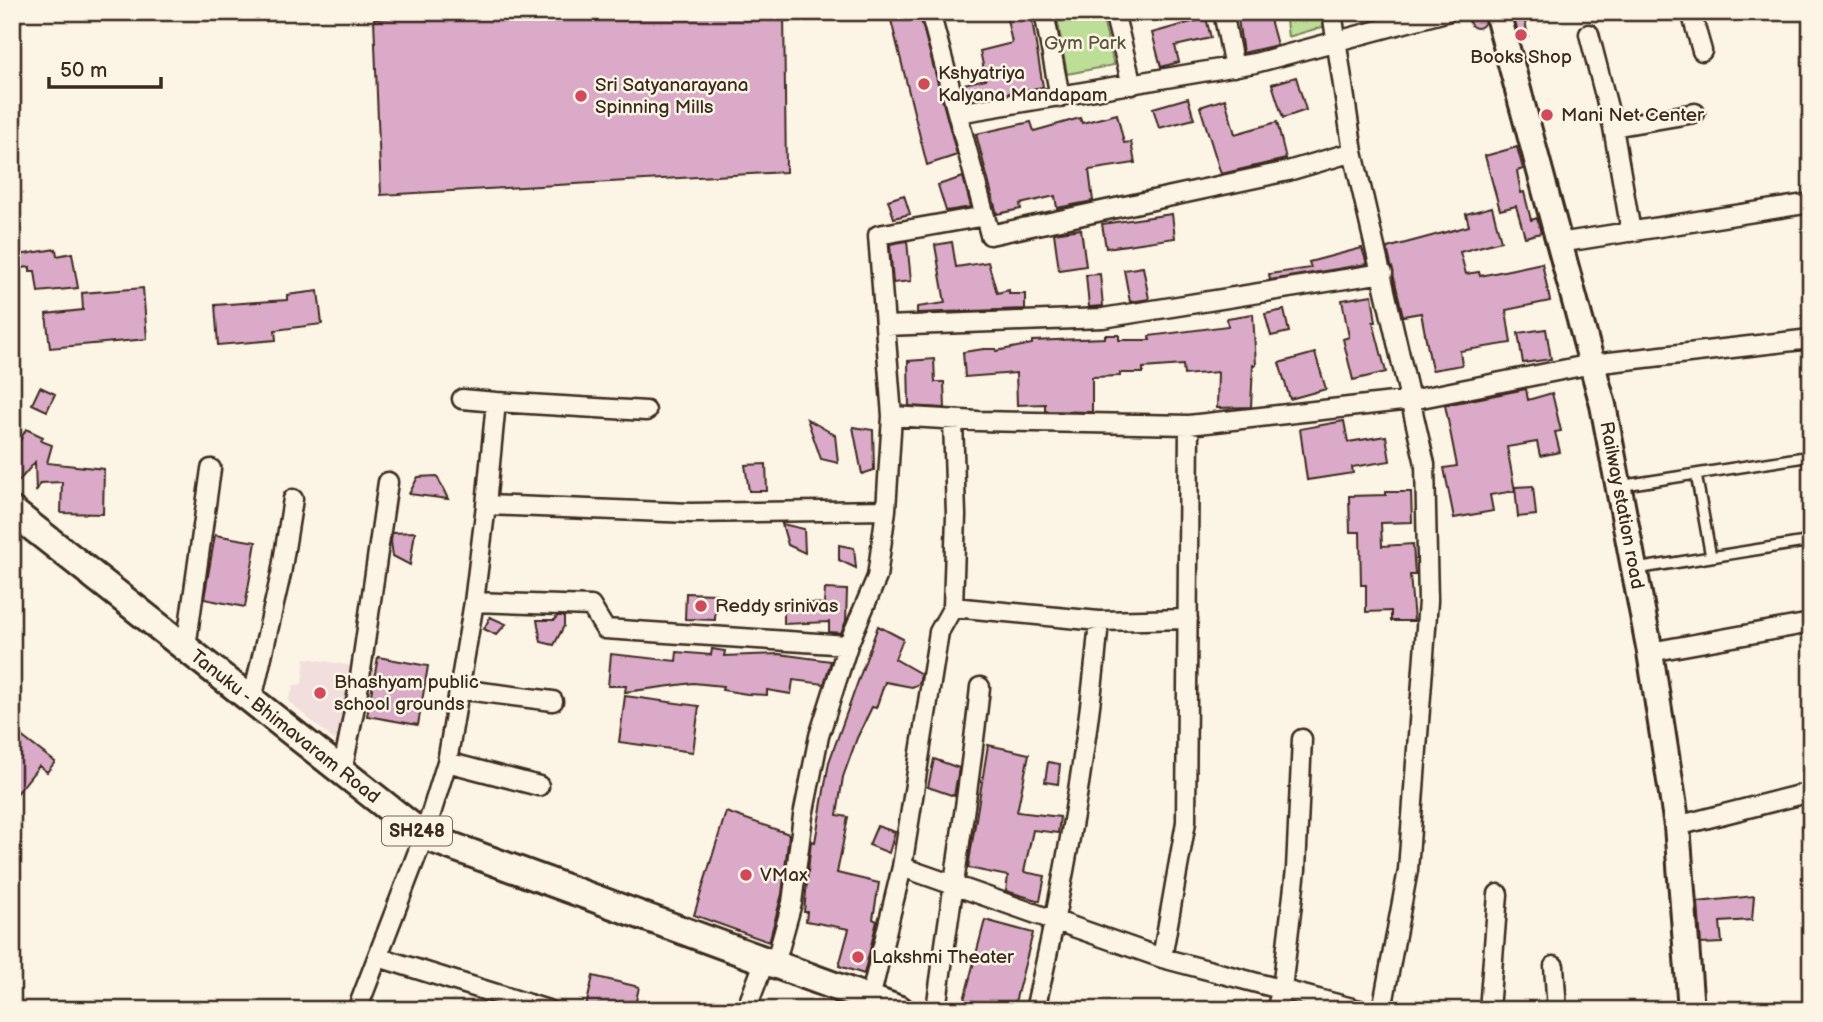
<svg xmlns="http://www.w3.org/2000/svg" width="1823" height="1022" font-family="'Balsamiq Sans',sans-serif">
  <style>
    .built { fill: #f2dedd }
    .green { fill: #bdde97; stroke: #7c845a; stroke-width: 2 }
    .building { fill: #dbaac9; stroke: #3b2a1e; stroke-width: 2 }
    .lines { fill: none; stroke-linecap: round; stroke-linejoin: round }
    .lane-casing { stroke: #3b2a1e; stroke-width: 14 }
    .street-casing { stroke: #3b2a1e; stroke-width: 23 }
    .secondary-casing { stroke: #3b2a1e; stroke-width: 30 }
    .primary-casing { stroke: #3b2a1e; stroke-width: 32 }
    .lane { stroke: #fcf5e5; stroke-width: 9 }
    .street { stroke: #fcf5e5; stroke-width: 18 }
    .secondary { stroke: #fcf5e5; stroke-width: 24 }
    .primary { stroke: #fcf5e5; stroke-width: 26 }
    .poi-dot { fill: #d1495b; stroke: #fcf5e5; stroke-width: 2.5 }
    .labels { text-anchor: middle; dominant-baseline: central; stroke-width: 5; stroke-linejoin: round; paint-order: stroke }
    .shield { fill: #fcf5e5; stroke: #75675a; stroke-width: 2 }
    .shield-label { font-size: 18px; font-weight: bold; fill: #3b2a1e }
    .park-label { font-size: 19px; fill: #5c573c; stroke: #fcf5e5 }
    .poi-label { font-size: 19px; fill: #3b2a1e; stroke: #fcf5e5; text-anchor: start }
    .street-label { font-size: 19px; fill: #3b2a1e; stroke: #fcf5e5 }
  </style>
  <rect width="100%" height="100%" fill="#fcf5e5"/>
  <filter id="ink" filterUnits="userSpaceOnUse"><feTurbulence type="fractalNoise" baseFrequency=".0143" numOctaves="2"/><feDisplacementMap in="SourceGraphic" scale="14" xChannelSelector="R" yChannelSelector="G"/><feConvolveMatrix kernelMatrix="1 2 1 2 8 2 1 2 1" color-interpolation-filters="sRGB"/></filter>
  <g filter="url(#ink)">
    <path class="built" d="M305 658 354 666 342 734 334 740 288 701 294 685 302 684Z"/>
    <path class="green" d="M1056 12H1101L1114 65 1067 74Z
      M1285 12H1326L1329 25 1288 37Z"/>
    <path class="building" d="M452 12H784L786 172 381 195 374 19Z
      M889 12H919L957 155 927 165Z
      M1237 12H1268L1277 45 1243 53Z
      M1512 12H1523L1528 36 1520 39Z
      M1469 20a8 8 0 1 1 16 0a8 8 0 1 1-16 0Z
      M1031 14 1043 87 968 100 964 84 986 79 980 51 1012 43 1007 19Z
      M1206 18 1211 38 1175 46 1179 62 1161 67 1152 33Z
      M1296 77 1306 110 1283 118 1272 84Z
      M1188 98 1194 119 1159 128 1153 108Z
      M1225 99 1235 134 1277 122 1286 159 1221 174 1200 107Z
      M1117 114 1124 143 1131 142 1135 163 1089 170 1093 201 1057 208 1055 196 1020 204 1021 209 997 214 976 134 1031 122 1034 131 1080 118 1082 123Z
      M1517 147 1523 169 1517 171 1521 193 1524 192 1531 220 1537 218 1541 233 1525 237 1516 206 1500 210 1485 156Z
      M963 177 971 207 946 211 938 185Z
      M904 195 910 214 894 218 888 200Z
      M1492 207 1501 241 1460 252 1466 274 1479 272 1480 276 1542 263 1550 301 1506 310 1511 343 1460 351 1462 365 1432 370 1421 313 1403 316 1387 248 1469 226 1466 214Z
      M1172 214 1175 238 1106 248 1102 224Z
      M1081 229 1086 266 1059 270 1054 233Z
      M907 241 911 281 893 283 890 244Z
      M952 242 956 267 988 262 997 293 1009 290V294H1025V309L917 313V307L945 303 935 245Z
      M1362 248 1367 264 1270 280 1269 274 1311 268 1309 262Z
      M56 249 57 256 72 253 78 288 38 292 35 271H30V267L14 269 12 256Z
      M1143 267 1149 299 1130 302 1124 270Z
      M1100 274 1103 306 1089 307 1086 275Z
      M143 288 147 339 50 348 46 314 83 310 82 293Z
      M318 291 322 324 275 330 276 340 218 345 215 305 287 300V295Z
      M1372 295 1376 322H1373L1386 372 1353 380 1343 339 1349 337 1342 300Z
      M1284 310 1289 332 1271 336 1265 314Z
      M1253 314 1256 365H1253L1251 407 1217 408 1218 372 1184 375 1183 365 1143 368V373H1120V376L1092 377V412L1045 411V404L1017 405 1016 373 965 377 963 352 984 349H996V351L1032 344V341L1105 338V335H1119V340H1150L1149 336 1228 326 1227 318Z
      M1546 329 1551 359 1523 363 1518 333Z
      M1315 353 1326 389 1290 399 1279 363Z
      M934 359 935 382H944L945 408 909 406 908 361Z
      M40 387 55 394 47 411 32 404Z
      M1526 389 1528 400 1552 393 1561 431 1555 432 1560 452 1540 456 1537 442 1507 447 1515 491 1490 495 1493 511 1454 518 1444 468 1457 466 1445 405Z
      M807 419 835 435 838 463 821 459Z
      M1344 421 1348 442 1386 436 1390 461 1352 467 1353 473 1307 480 1300 429Z
      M853 427 873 430 874 470 862 474Z
      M26 429 43 437 41 441 52 445 47 463 104 469 103 514 61 513 62 482 40 483 36 492 35 462 12 489V456Z
      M766 464 767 491H749L745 465Z
      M437 476 448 499 409 494 418 477Z
      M1533 486 1536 515 1518 517 1515 487Z
      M1386 492H1411L1412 522 1381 523 1382 546 1413 544 1415 575H1410L1414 621H1391V611L1366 612V585H1361L1360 532H1350L1349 496 1386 495Z
      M782 524 804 529 805 553 788 545Z
      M415 532 410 565 393 556 391 542 392 533Z
      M215 535 256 542 245 607 204 599Z
      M839 545 854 548 856 568 839 560Z
      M825 589 847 590 846 621 841 633 829 632V622L784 624V601L824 604Z
      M686 593 716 594 715 620 685 619Z
      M557 616H564V626L554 645 541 642 537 620H555Z
      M490 617 506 624 496 635 484 629Z
      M878 626 903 639 895 659 921 674 919 684 912 687 885 682 876 708 872 707 857 738 843 777 837 815 848 817 837 873 879 883 873 919 877 921 864 974 839 966 849 929 806 921 807 912H804L811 841 815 842 829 762Z
      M712 649 725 651 724 656 779 654 831 661 824 684 793 680 791 694 767 690V695L747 694 722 690 723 686 693 683 625 692 626 686H608L611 654 676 661 677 652 711 655Z
      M378 657 428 666 418 725 367 716Z
      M625 696 699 706 693 752 619 742Z
      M12 729 55 762 47 772 39 766 12 800Z
      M988 745 1029 754 1017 812 1060 817 1058 833 1033 830 1024 872 1045 876 1040 901 1006 891 1008 876 968 868Z
      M934 759 959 768 954 796 928 787Z
      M1048 762 1060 764 1058 784 1045 782Z
      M726 812 789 834 782 894 769 942 694 915Z
      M877 826 895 832 889 853 869 845Z
      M1754 896 1752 920 1720 922 1722 943 1701 944 1698 902Z
      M985 920 1033 933 1013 1010 964 1000Z
      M593 976 639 987 634 1010 586 1007Z"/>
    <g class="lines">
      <g class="lane-casing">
        <path id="lane" d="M1696 474 1711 557
          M1619 486 1811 456
          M1636 569 1811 541"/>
      </g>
      <g class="street-casing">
        <path id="street" d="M930 12 990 235 1288 171 1353 152
          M1044 12 1060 97
          M1114 12 1132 85
          M1223 12 1234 67
          M1332 12 1353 152 1425 464 1428 601 1408 870 1382 1010
          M1691 12 1702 51
          M1589 34 1613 127 1631 232
          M958 113 1255 63 1446 12
          M1613 127 1695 113
          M985 216 878 235 892 416 978 421 1189 425 1411 400 1592 364 1811 339
          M1559 243 1811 203
          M885 326 1103 318 1383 273
          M462 399 496 402
          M646 411 496 402 486 505 691 513 886 510
          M474 602 486 505
          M953 607 1099 621 1188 619
          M186 648 211 469
          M1650 652 1811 623
          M458 689 553 701
          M252 700 281 574 293 499
          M447 762 539 786
          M342 772 358 691 388 482
          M1677 826 1811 792
          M902 867 1162 958 1360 1010
          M378 957 548 1010
          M1162 958 1186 822 1189 425
          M775 964 792 903 803 816 819 736 848 645 877 577 886 510 892 416
          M1554 966 1557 1010
          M870 999 902 867 939 632 953 607 956 515 953 420
          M357 1010 424 836 447 762 474 602 591 606 605 629 848 645
          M746 1010 765 960
          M936 1010C950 902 969 795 980 687
          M1035 1010C1064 883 1088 751 1099 621
          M1276 1010 1282 989 1296 869 1302 739
          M1489 1010 1498 894"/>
      </g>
      <g class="secondary-casing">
        <g id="secondary">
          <path id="s1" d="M1497 12 1603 405 1650 652 1677 826 1691 1010"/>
        </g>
      </g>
      <g class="primary-casing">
        <g id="primary">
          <path id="s2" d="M12 511 424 836 900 1010"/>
        </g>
      </g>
      <use href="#lane" class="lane"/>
      <use href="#street" class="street"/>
      <use href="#secondary" class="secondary"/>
      <use href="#primary" class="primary"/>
    </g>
  </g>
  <g class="poi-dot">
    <circle cx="1521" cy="35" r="7"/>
    <circle cx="924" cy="84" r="7"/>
    <circle cx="581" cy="96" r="7"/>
    <circle cx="1547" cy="115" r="7"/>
    <circle cx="701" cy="606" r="7"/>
    <circle cx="320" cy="693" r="7"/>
    <circle cx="746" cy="875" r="7"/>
    <circle cx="858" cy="957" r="7"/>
  </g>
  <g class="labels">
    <rect class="shield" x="382" y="816.5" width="70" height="29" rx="5"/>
    <g class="shield-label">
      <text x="417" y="831">SH248</text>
    </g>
    <g class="park-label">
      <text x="1085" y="43">Gym Park</text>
    </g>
    <g class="poi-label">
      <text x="1521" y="57" text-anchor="middle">Books Shop</text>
      <text x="938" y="73">Kshyatriya<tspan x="938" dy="22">Kalyana Mandapam</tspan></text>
      <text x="595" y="85">Sri Satyanarayana<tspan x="595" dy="22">Spinning Mills</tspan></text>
      <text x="1561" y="115">Mani Net Center</text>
      <text x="715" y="606">Reddy srinivas</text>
      <text x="334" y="682">Bhashyam public<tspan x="334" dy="22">school grounds</tspan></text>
      <text x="760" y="875">VMax</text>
      <text x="872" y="957">Lakshmi Theater</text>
    </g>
    <g class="street-label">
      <text stroke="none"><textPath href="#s1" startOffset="509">Railway station road</textPath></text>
      <text stroke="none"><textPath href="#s2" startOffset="348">Tanuku - Bhimavaram Road</textPath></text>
    </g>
  </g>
  <rect width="1823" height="1022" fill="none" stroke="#fcf5e5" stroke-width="42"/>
  <rect x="21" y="21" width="1781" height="980" fill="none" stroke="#3b2a1e" stroke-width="2.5" filter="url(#ink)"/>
  <path d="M49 77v10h112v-10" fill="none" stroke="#3b2a1e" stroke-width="3.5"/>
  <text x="60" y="77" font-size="21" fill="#3b2a1e" stroke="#fcf5e5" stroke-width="5" paint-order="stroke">50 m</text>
</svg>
